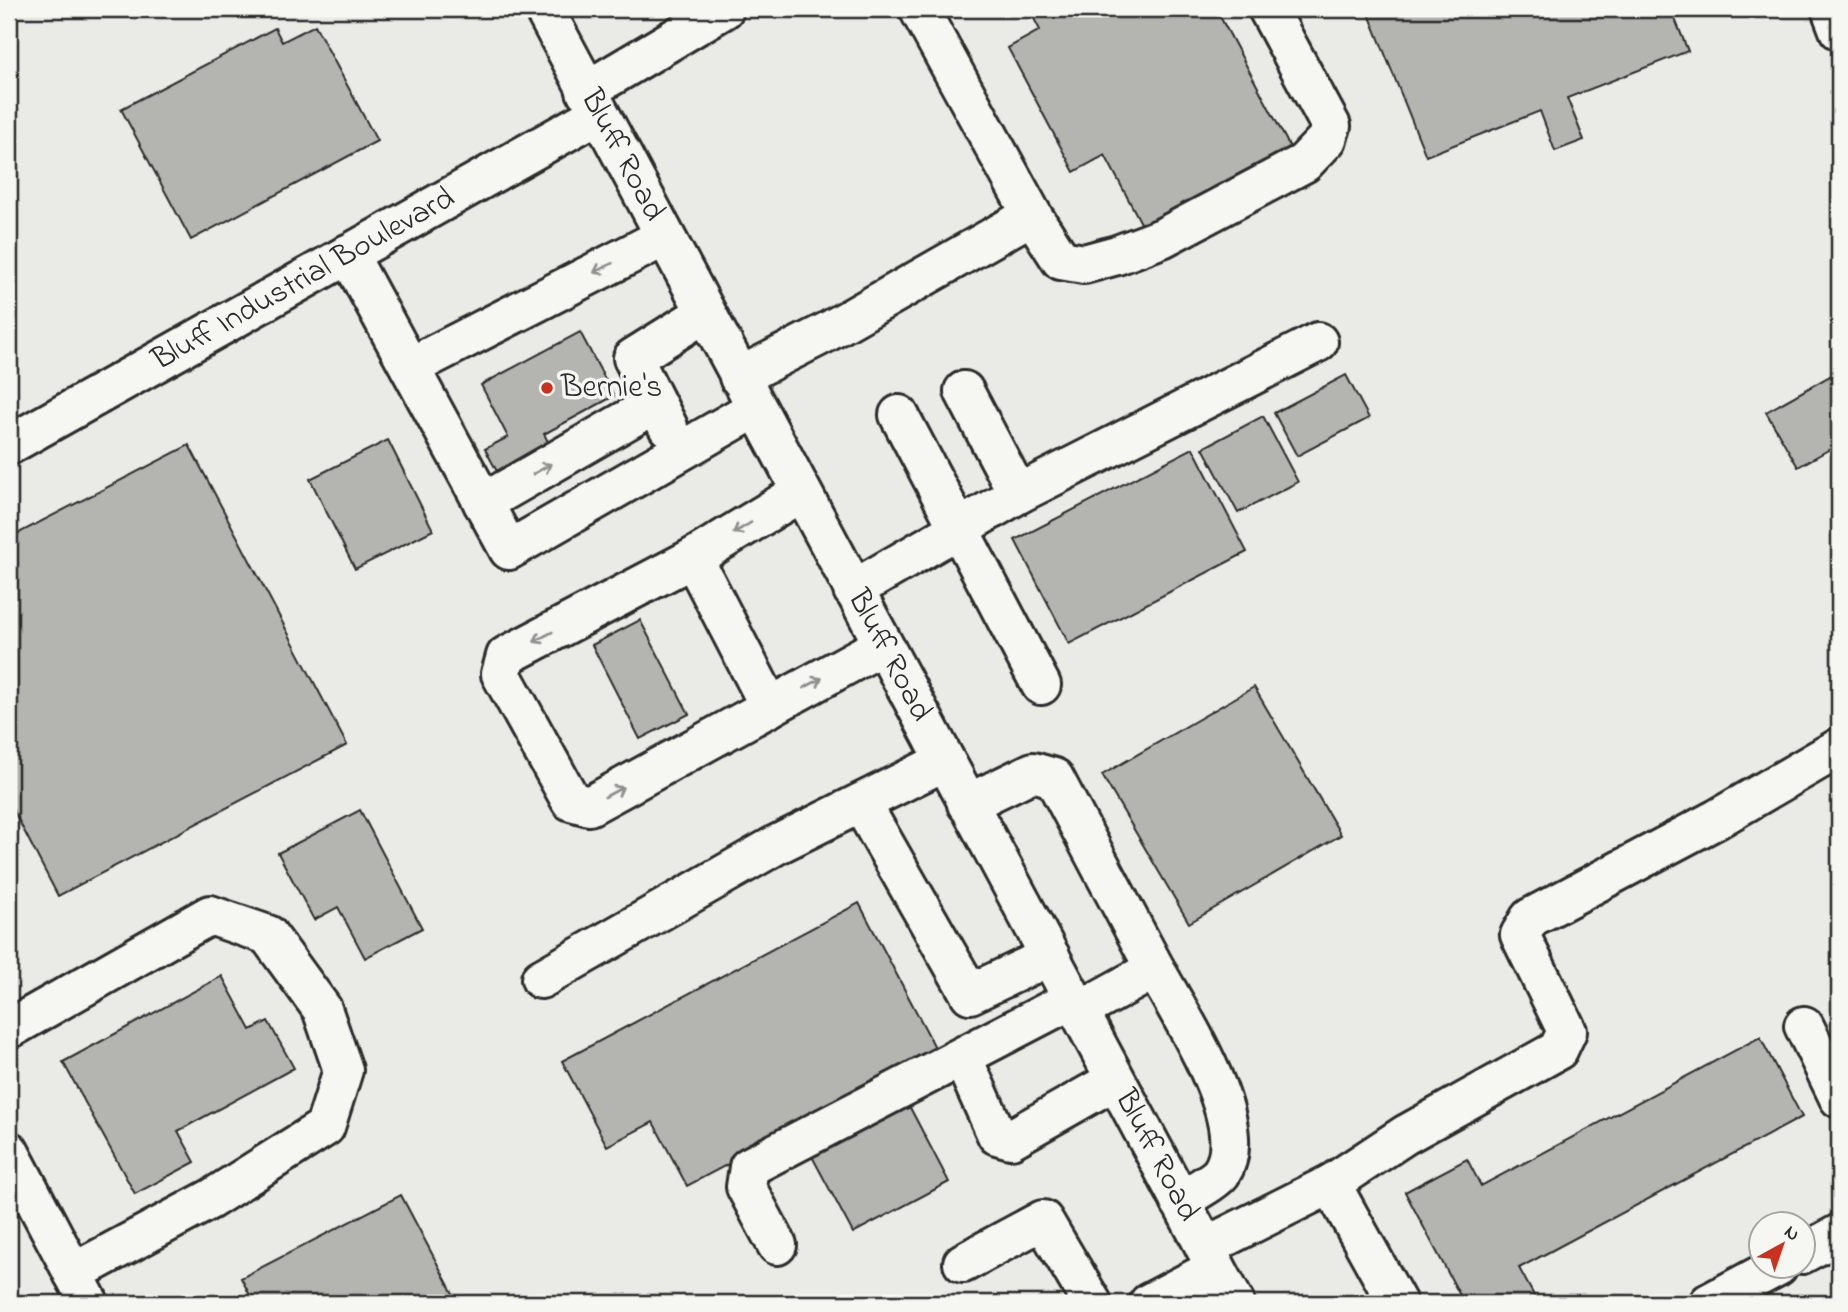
<svg xmlns="http://www.w3.org/2000/svg" width="1848" height="1312" font-family="'Indie Flower',sans-serif">
  <style>
    .building { fill: #b4b4b1; stroke: #2b2b2b; stroke-width: 2 }
    .lines { fill: none; stroke-linecap: round; stroke-linejoin: round }
    .minor-casing { stroke: #2b2b2b; stroke-width: 44 }
    .major-casing { stroke: #2b2b2b; stroke-width: 44 }
    .minor { stroke: #f6f6f2; stroke-width: 38 }
    .major { stroke: #f6f6f2; stroke-width: 38 }
    .oneway { stroke: #90908e }
    .poi-dot { fill: #c8321e; stroke: #f6f6f2; stroke-width: 2.5 }
    .labels { text-anchor: middle; dominant-baseline: central; stroke-width: 7; stroke-linejoin: round; paint-order: stroke }
    .street-label { font-size: 32px; fill: #2b2b2b; stroke: #f6f6f2 }
    .poi-label { font-size: 32px; fill: #2b2b2b; stroke: #f6f6f2; text-anchor: start }
  </style>
  <rect width="100%" height="100%" fill="#eaeae6"/>
  <filter id="ink" filterUnits="userSpaceOnUse"><feTurbulence type="fractalNoise" baseFrequency=".0143" numOctaves="2"/><feDisplacementMap in="SourceGraphic" scale="14" xChannelSelector="R" yChannelSelector="G"/><feConvolveMatrix kernelMatrix="1 2 1 2 8 2 1 2 1" color-interpolation-filters="sRGB"/></filter>
  <g filter="url(#ink)">
    <path class="building" d="M1029 9H1216L1291 149 1143 227 1105 155 1074 172 1008 48 1040 30Z
      M1367 9H1671L1688 51 1567 98 1584 140 1555 151 1540 111 1426 156Z
      M315 25 377 141 191 240 121 109 275 28 282 42Z
      M580 332 614 396 544 434 553 451 501 479 485 449 508 437 481 385Z
      M1839 371V444L1798 467 1766 412Z
      M1346 375 1369 418 1297 456 1274 413Z
      M1263 416 1298 482 1238 513 1203 448Z
      M388 440 433 530 355 569 310 479Z
      M189 445 347 745 58 896 9 802V538Z
      M1193 448 1247 552 1069 644 1015 540Z
      M640 620 689 714 640 739 592 645Z
      M1254 687 1341 835 1189 923 1102 775Z
      M360 810 422 928 365 958 338 907 314 920 278 853Z
      M859 903 938 1053 687 1186 653 1122 607 1146 562 1061Z
      M222 976 251 1030 268 1021 294 1068 178 1131 195 1162 135 1194 63 1062Z
      M1760 1037 1802 1117 1519 1268 1538 1303H1464L1405 1192 1467 1159 1481 1186Z
      M905 1098 949 1182 853 1233 808 1149Z
      M401 1195 458 1303H254L241 1278Z"/>
    <g class="lines">
      <g class="minor-casing">
        <g id="minor">
          <path d="M1831 9 1839 30"/>
          <path d="M586 91 724 9"/>
          <path d="M1032 215 1061 260 1084 264 1117 255 1162 238 1304 163 1327 139 1331 126 1268 9"/>
          <path d="M348 254 509 550 756 408"/>
          <path d="M410 367 664 237"/>
          <path d="M739 377 827 332 1032 215 919 9"/>
          <path d="M899 415 1041 685"/>
          <path d="M668 427 633 358 705 313"/>
          <path id="s1" d="M9 445 598 114"/>
          <path d="M801 492 693 558 506 656 501 674 571 801 589 806 883 645"/>
          <path d="M1018 494 1318 342"/>
          <path d="M483 503 655 404"/>
          <path d="M693 558 770 707"/>
          <path d="M853 590 1018 494 964 391"/>
          <path d="M861 803 970 994 1050 956"/>
          <path d="M967 804 1033 772 1054 778 1155 969 1079 1011"/>
          <path d="M1155 969C1179 1014 1254 1125 1221 1173 1214 1182 1190 1194 1180 1201"/>
          <path d="M541 979 776 845 945 761"/>
          <path d="M1804 1026 1839 1098"/>
          <path d="M9 1029 210 915 268 935 322 1009 343 1070 325 1127 211 1199 73 1273"/>
          <path d="M962 1057 997 1135 1011 1139 1115 1080"/>
          <path d="M9 1151 89 1303"/>
          <path d="M1331 1184 1405 1135 1558 1050 1567 1031 1520 935 1530 918 1717 819 1839 748"/>
          <path d="M777 1245 746 1187 749 1167 1073 999"/>
          <path d="M1205 1247 1331 1184 1397 1303"/>
          <path d="M1802 1254 1839 1234"/>
          <path d="M963 1263 1043 1220 1092 1303"/>
          <path d="M1149 1303 1216 1268"/>
          <path d="M1709 1303 1778 1266"/>
        </g>
      </g>
      <g class="major-casing">
        <g id="major">
          <path id="s2" d="M544 9 1235 1303"/>
        </g>
      </g>
      <use href="#minor" class="minor"/>
      <use href="#major" class="major"/>
    </g>
    <defs><path id="oneway-shaft" d="M-6 0H5M1.5-3L5.5 0L1.5 3" fill="none" stroke-width="1.6" stroke-linecap="round" stroke-linejoin="round" transform="scale(1.75)"/></defs>
    <g class="oneway">
      <use href="#oneway-shaft" transform="translate(603 268) rotate(153)"/>
      <use href="#oneway-shaft" transform="translate(542 469) rotate(-30)"/>
      <use href="#oneway-shaft" transform="translate(742 528) rotate(149)"/>
      <use href="#oneway-shaft" transform="translate(543 637) rotate(152)"/>
      <use href="#oneway-shaft" transform="translate(813 683) rotate(-29)"/>
      <use href="#oneway-shaft" transform="translate(614 792) rotate(-29)"/>
    </g>
  </g>
  <circle class="poi-dot" cx="547" cy="388" r="7"/>
  <g class="labels">
    <g class="street-label">
      <text stroke="none"><textPath href="#s2" startOffset="166">Bluff Road</textPath></text>
      <text stroke="none"><textPath href="#s1" startOffset="338">Bluff Industrial Boulevard</textPath></text>
      <text stroke="none"><textPath href="#s2" startOffset="733">Bluff Road</textPath></text>
      <text stroke="none"><textPath href="#s2" startOffset="1300">Bluff Road</textPath></text>
    </g>
    <g class="poi-label">
      <text x="561" y="388">Bernie's</text>
    </g>
  </g>
  <rect width="1848" height="1312" fill="none" stroke="#f6f6f2" stroke-width="35"/>
  <rect x="18" y="18" width="1813" height="1277" fill="none" stroke="#2b2b2b" stroke-width="2.5" filter="url(#ink)"/>
  <g transform="translate(1782 1245) rotate(40)"><circle r="33" fill="#f6f6f2" stroke="#a5a5a2" stroke-width="2"/>
  <path d="M0-5L12 26L0 18L-12 26Z" fill="#c8321e"/>
  <text y="-10" font-size="19" font-weight="bold" text-anchor="middle" fill="#2b2b2b">N</text>
  </g>
</svg>
